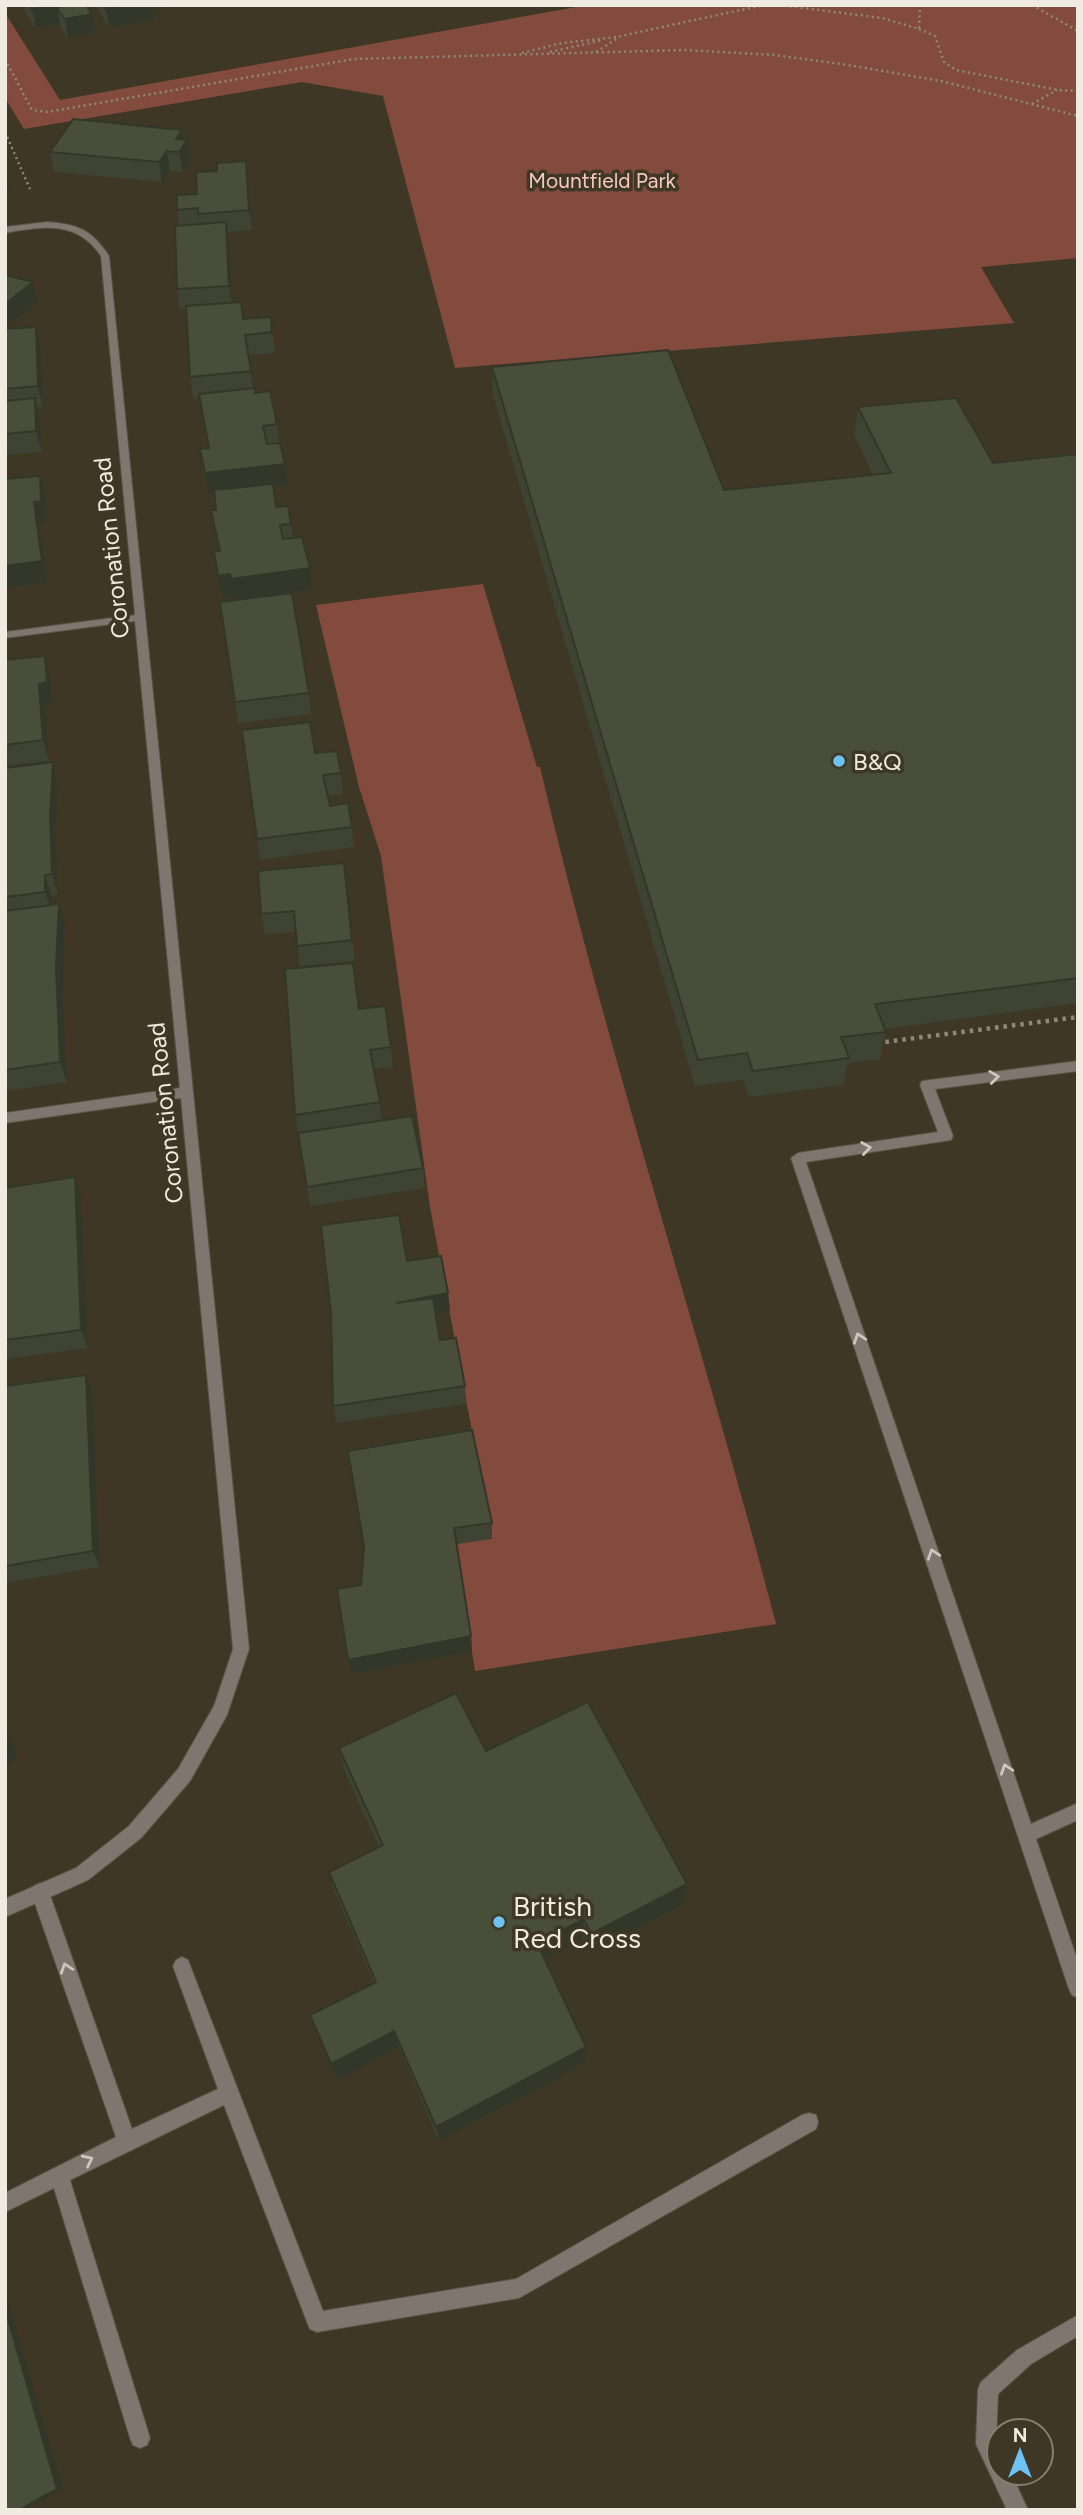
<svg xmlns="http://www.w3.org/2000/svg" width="1083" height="2515" font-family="Figtree,sans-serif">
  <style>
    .green { fill: #824b3d }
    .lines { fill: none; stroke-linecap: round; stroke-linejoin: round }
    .lane-casing { stroke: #5a5443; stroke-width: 2 }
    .street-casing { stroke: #5a5443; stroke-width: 2 }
    .path-far1 { stroke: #8f897a; stroke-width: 2.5; stroke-dasharray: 2 3.5; stroke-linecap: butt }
    .path { stroke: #8f897a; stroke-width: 4.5; stroke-dasharray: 3.5 5; stroke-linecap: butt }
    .lane { fill: #7e766f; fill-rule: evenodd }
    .street { fill: #7e766f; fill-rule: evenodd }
    .wall { fill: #3f4333 }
    .shaded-wall { fill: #333729 }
    .building { fill: #494e3b; stroke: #333729; stroke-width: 2 }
    .oneway { stroke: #cdc8be }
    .poi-dot { fill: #6dc2f3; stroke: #3e3725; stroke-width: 2.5 }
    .labels { text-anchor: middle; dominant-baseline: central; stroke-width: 7; stroke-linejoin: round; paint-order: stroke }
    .far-park-label { font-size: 21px; fill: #f7c9bd; stroke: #3e3725 }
    .street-label { font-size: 24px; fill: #efebe0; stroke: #3e3725 }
    .poi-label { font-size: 24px; fill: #efebe0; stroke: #3e3725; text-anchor: start }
    .near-poi-label { font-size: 28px; fill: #efebe0; stroke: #3e3725; text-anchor: start }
  </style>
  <rect width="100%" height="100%" fill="#3e3725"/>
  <path class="green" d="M587 5H1078V258L981 267 1014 323 455 368 383 96 302 82 24 129 5 98V13L60 100Z
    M483 584 537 767H540C608 1056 701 1337 776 1624L475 1671 455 1544 492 1538 430 1207 381 856 359 787 316 605Z"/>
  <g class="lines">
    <g class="lane-casing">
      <path id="lane" d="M1078 1061V1071L935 1089 953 1136 951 1140 806 1162 1031 1824 1078 1803V1820L1036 1839 1078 1962V1998L1072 1995 1069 1989 791 1158 798 1153 938 1132 920 1085 922 1081Z
        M40 1883 46 1886 49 1892 132 2129 218 2089 173 1966 176 1960 182 1957 188 1960 323 2311 516 2279 802 2115 809 2113 816 2115 818 2122 816 2129 519 2298 317 2332 310 2329 307 2322 224 2105 70 2180 150 2438 147 2445 140 2448 133 2445 130 2438 54 2188 5 2212V2193L116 2137 31 1892 34 1886Z
        M1078 2315V2336L1031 2364 998 2394 996 2443 999 2448V2473H1011L1028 2510H1007L976 2444 978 2389 981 2382 1017 2350Z"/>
    </g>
    <g class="street-casing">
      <path id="street" d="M47 222C78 224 92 230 109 256L249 1649 227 1715 190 1781 141 1838 88 1880 5 1917V1899L76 1868 129 1826 178 1769 214 1706 233 1649 181 1098 5 1123V1113L180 1088 135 621 5 638V632L135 615 101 256C77 220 43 226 5 233V227Z"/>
    </g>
    <path class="path-far1" d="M779 5 882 18 919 29 920 5
      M1032 5 1078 31
      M1074 5 1078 10
      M919 29 935 36 944 62 956 70 1058 90 1078 91
      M550 52 603 40
      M596 52 621 36 764 5
      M522 53 562 43 617 37
      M5 59 32 110 47 112 354 59 684 50 775 55 848 65 941 81 1078 116
      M1032 104 1057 90
      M5 132 30 189"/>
    <path class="path" d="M877 1043 1078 1017"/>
    <use href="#lane" class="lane"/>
    <use href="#street" class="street"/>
  </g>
  <path class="wall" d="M24 5H86L92 14 95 33 68 38 61 28 60 24 36 28 25 12Z
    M95 5H183L153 10 155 20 109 27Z
    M182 130 184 140H187L190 160 183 172 170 171 162 182 54 172 50 152Z
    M248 181 252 230 227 232 232 303 243 319 271 317 275 353 248 355 253 388 277 424 279 443 287 485 273 486 276 507 288 506 293 538 310 568 312 589 234 600V596L222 597 214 551H219L211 510H216L214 494H208L200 449 208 448 199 397 193 398 190 377 186 309H180L177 289 179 226 177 210 197 194Z
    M36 327 41 347 43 407H37L40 419 42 452 5 455V329Z
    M492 367 724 490 873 475 854 435 858 407 993 463 1078 454V1003L885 1029 886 1032 880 1059 848 1063 843 1085 749 1097 743 1080 695 1086 493 395Z
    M220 602 309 693 311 714 238 723Z
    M5 660 50 677 53 704 45 705 49 761 5 766Z
    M315 753 341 773 343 794 328 796 330 806 352 827 354 847 260 860 257 839Z
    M53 762 58 783 56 836 58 895 51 896V905L65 925 63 987 67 1082 5 1091V768Z
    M344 863 355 961 300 966 296 932 265 934 261 914Z
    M359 1009 391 1047 393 1067 374 1069 382 1120 423 1168 425 1188 310 1206 295 1115Z
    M5 1188 81 1196 88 1348 5 1359Z
    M407 1261 448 1293 450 1311 436 1314 440 1340 465 1386 466 1404 336 1423 333 1406Z
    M5 1386 92 1392 100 1567 5 1583Z
    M348 1451 492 1523V1539L456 1544 471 1636 472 1651 351 1674 348 1660 361 1585 364 1546Z
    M339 1748 486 1751 687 1884 683 1905 589 1954 582 1939 544 1959 586 2047 585 2063 439 2141 399 2047 338 2080 331 2064 374 1983 335 1893 329 1872 379 1847 345 1772Z"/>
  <path class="shaded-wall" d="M56 5H62L92 14 95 33 68 38 65 19 57 9 60 24 36 28 32 9Z
    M123 5H183L153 10 155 20 109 27 105 8Z
    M182 130 184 144 187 140 190 160 183 172 179 152 176 139Z
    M167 151 170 171 162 182 159 162Z
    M246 161 248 181 252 230 249 210Z
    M5 171 10 191 5 192Z
    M226 222 229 243 232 307 229 286Z
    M33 282 37 303 5 328V304Z
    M36 327 41 347 43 407 38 386Z
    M35 398 40 419 42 452 36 431Z
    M285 464 287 485 208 494 205 473Z
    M40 476 45 497 46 522 39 523 47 582 5 588V566L34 502Z
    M310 568 312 589 234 600 231 579Z
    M230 574 234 596 222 597 218 576Z
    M45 656 50 677 53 704 45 705 49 761 43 740 39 684Z
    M53 762 58 783 56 836 58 895 52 874 50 816Z
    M45 875 51 896 52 912 45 892Z
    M59 904 65 925 63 987 67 1082 60 1062 56 967Z
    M75 1177 81 1196 88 1348 81 1330Z
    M448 1293 450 1311 399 1321 396 1303Z
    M86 1375 92 1392 100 1567 93 1551Z
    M471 1636 472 1651 351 1674 348 1660Z
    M5 1724 18 1759 5 1765Z
    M687 1884 683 1905 589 1954 591 1934Z
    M584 1919 582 1939 537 1963V1943Z
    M394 2031 399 2047 338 2080 331 2064Z
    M586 2047 585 2063 439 2141 436 2127Z
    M5 2291 63 2489 25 2510H19L5 2309Z"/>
  <path class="building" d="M30 5H56L32 9Z
    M61 5H86L92 14 65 19 57 9Z
    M104 5H123L105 8Z
    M73 119 182 130 176 139 187 140 179 152 167 151 159 162 50 152Z
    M246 161 249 210 198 214V208L177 210V195L197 194 196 172 217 171V163Z
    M226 222 229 286 177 289 175 226Z
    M5 275 33 282 5 304Z
    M241 302 243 319 271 317 272 332 245 335 251 371 190 377 186 306Z
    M36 327 38 386 5 389V329Z
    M668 350 724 490 891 473 858 407 956 398 993 463 1078 454V978L875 1004 886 1032 841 1037 849 1058 753 1071 747 1053 698 1060 492 367Z
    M255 388V393L270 391 277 424 263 426 267 444 280 443 285 464 205 473 200 449 209 448 199 394Z
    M35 398 36 431 5 434V401Z
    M40 476 41 501 34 502 42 561 5 566V479Z
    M273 484 276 507 288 506 291 524 280 525 283 539 302 537 310 568 231 579 230 574 218 576 214 551H220L211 510H216L214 490Z
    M292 593 309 693 235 702 220 602Z
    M45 656 47 682 39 684 43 740 5 745V660Z
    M310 722 315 753 337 751 341 773 323 775 330 806 348 803 352 827 257 839 242 730Z
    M53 762 50 816 52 874 45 875V892L5 897V768Z
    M344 863 352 940 297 946 294 911 261 914 258 871Z
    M59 904 56 967 60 1062 5 1070V911Z
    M353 963 359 1009 385 1006 391 1047 370 1050 380 1102 295 1115 285 969Z
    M412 1116 423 1168 307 1187 298 1133Z
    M75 1177 81 1330 5 1340V1188Z
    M399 1215 407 1261 441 1256 448 1293 396 1303 433 1298 440 1340 456 1338 465 1386 333 1406 331 1313 321 1225Z
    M86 1375 93 1551 5 1566V1386Z
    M472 1430 492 1523 454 1528 471 1636 348 1660 337 1589 361 1585 364 1546 348 1451Z
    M456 1693 486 1751 588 1702 687 1884 591 1934 584 1919 537 1943 586 2047 436 2127 394 2031 331 2064 310 2015 376 1982 329 1872 383 1845 339 1748Z
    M5 1736 9 1746 5 1747Z
    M5 2309 57 2489 19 2510H5Z"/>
  <defs><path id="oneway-chevron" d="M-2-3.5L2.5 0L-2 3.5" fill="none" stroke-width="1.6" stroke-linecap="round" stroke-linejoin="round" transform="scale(1.75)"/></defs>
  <g class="oneway">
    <use href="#oneway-chevron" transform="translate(994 1077) rotate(-7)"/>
    <use href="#oneway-chevron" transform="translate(866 1148) rotate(-8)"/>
    <use href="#oneway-chevron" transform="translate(859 1338) rotate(-109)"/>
    <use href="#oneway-chevron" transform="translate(933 1554) rotate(-109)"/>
    <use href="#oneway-chevron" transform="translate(1006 1769) rotate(-109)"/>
    <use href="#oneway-chevron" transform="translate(66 1968) rotate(-109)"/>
    <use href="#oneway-chevron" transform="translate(88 2160) rotate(-26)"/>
  </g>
  <g class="poi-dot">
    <circle cx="839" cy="761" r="7"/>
    <circle cx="499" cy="1922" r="7"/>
  </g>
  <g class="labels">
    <g class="far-park-label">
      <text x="602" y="180">Mountfield Park</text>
    </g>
    <g class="street-label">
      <text transform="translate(111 548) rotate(-96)">Coronation Road</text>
      <text transform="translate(165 1113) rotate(-96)">Coronation Road</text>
    </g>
    <g class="poi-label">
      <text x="853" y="761">B&amp;Q</text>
    </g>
    <g class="near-poi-label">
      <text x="513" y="1906">British<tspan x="513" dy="32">Red Cross</tspan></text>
    </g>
  </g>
  <rect width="1083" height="2515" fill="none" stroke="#efebe0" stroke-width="14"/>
  <g transform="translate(1020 2452)"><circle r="33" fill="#3e3725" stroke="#857f70" stroke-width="2"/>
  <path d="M0-5L12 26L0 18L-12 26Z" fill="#6dc2f3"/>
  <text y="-10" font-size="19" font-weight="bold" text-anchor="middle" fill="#efebe0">N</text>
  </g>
</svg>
